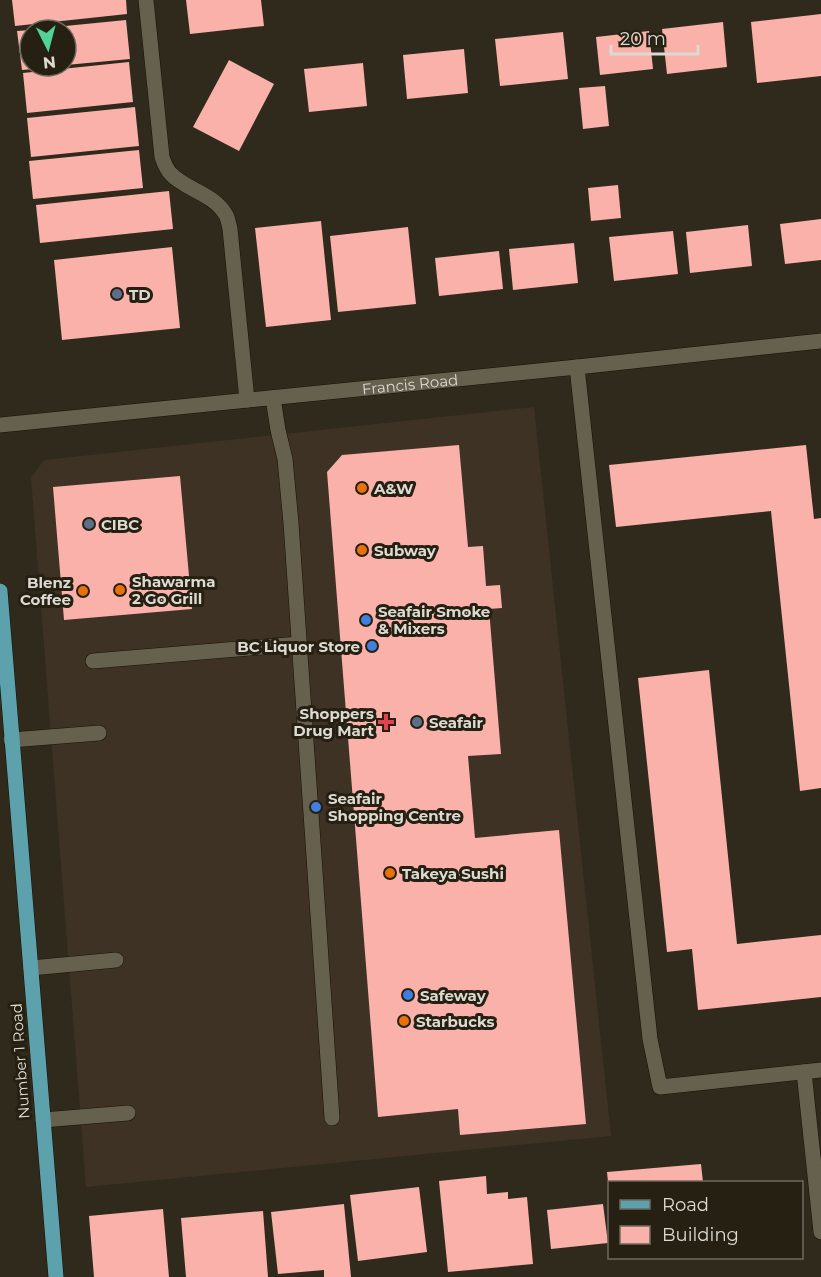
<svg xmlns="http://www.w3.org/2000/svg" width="821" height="1277" font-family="Montserrat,sans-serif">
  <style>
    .commercial { fill: #3e3224 }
    .building { fill: #f9b1aa }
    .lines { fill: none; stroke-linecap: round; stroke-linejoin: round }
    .minor-casing { stroke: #171205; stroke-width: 16 }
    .major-casing { stroke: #171205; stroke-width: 16 }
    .minor { stroke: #66604f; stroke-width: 15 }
    .major { stroke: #5ca1ac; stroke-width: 15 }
    .service-dot { fill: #5c6f8a; stroke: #252011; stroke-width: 2 }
    .food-dot { fill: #e8710a; stroke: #252011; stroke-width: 2 }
    .shop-dot { fill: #3f7fe0; stroke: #252011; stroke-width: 2 }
    .health-dot { fill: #e0444e; stroke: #252011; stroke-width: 2 }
    .labels { text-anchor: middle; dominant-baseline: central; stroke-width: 6; stroke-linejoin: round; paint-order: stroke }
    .poi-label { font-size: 15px; font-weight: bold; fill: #dddad1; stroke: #252011; text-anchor: start }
    .street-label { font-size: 15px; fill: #dddad1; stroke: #252011 }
  </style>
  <rect width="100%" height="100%" fill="#2f2a1b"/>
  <path class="commercial" d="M534 407 611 1136 86 1187 31 478 44 460Z"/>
  <path class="building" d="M12 0H126L127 14 15 26Z
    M186 0H261L264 26 190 34Z
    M821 14V76L757 83 751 22Z
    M126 20 130 59 66 65V30H45V28Z
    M723 22 727 67 667 74 662 29Z
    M30 30V66H46V68L22 70 17 31Z
    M649 31 653 69 600 75 596 37Z
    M563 32 568 79 500 86 495 39Z
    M464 49 468 93 407 99 403 55Z
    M229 60 274 84 239 151 193 127Z
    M129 62 133 102 27 113 23 73Z
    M363 63 367 106 309 112 304 69Z
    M605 86 609 126 583 129 579 88Z
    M135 107 139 146 31 157 27 118Z
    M139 150 143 188 33 199 29 161Z
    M618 185 621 218 591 221 588 188Z
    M169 191 173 229 40 243 36 205Z
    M821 219V260L785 264 780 224Z
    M321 221 331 320 266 327 255 228Z
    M748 225 752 266 690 273 686 232Z
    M408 227 416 304 338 312 330 236Z
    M673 231 678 274 614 281 609 237Z
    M574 243 578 283 513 290 509 249Z
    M172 247 180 328 62 340 54 260Z
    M499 251 503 289 439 296 435 258Z
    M459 445 468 547 483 546 486 586 500 585 502 608 489 609 501 754 468 756 475 838 559 830 586 1124 460 1135 458 1109 378 1117 327 472 342 455Z
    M806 445 814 519 821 518V788L800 791 771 511 616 527 609 465Z
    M180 476 192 609 64 620 53 487Z
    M709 670 737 944 821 935V997L698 1010 692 949 667 952 638 678Z
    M701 1164 703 1182H608L607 1172Z
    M486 1176 487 1194 508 1192V1199L527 1197 533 1264 448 1272 439 1181Z
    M419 1187 427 1252 358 1261 350 1195Z
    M344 1204 351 1277H324V1270L278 1274 271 1212Z
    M603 1204 608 1243 551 1249 547 1210Z
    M163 1209 169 1277H94L89 1216Z
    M263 1211 268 1277H186L181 1218Z"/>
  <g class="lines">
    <g class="minor-casing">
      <g id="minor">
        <path d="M146 0 162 157C164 163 166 169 171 174 186 190 213 193 226 215 228 219 229 224 230 229L247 400"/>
        <path d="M577 367 650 1039 660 1087 821 1070"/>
        <path d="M273 398 278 430 285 459 291 523 332 1118"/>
        <path id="s1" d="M0 425 577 367 821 341"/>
        <path d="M93 661 299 644"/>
        <path d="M11 740 99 733"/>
        <path d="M31 968 116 960"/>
        <path d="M804 1072 821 1232"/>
        <path d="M43 1120 128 1113"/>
      </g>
    </g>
    <g class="major-casing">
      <path id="major" d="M0 591 56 1277"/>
    </g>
    <use href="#minor" class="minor"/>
    <use href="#major" class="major"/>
  </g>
  <g class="service-dot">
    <circle cx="117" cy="294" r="6"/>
    <circle cx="89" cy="524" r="6"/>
    <circle cx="417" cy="722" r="6"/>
  </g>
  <g class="food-dot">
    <circle cx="362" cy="488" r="6"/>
    <circle cx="362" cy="550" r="6"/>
    <circle cx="120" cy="590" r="6"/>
    <circle cx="83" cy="591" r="6"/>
    <circle cx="390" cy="873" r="6"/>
    <circle cx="404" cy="1021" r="6"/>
  </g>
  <g class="shop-dot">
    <circle cx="366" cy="620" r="6"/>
    <circle cx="372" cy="646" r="6"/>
    <circle cx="316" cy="807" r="6"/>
    <circle cx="408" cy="995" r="6"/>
  </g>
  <path class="health-dot" d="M383 713h6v6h6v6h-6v6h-6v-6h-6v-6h6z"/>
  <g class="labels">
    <g class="poi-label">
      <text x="129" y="294">TD</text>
      <text x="374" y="488">A&amp;W</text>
      <text x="101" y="524">CIBC</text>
      <text x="374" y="550">Subway</text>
      <text x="132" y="581">Shawarma<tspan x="132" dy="17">2 Go Grill</tspan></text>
      <text x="71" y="582" text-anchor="end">Blenz<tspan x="71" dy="17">Coffee</tspan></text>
      <text x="378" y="611">Seafair Smoke<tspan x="378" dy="17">&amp; Mixers</tspan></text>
      <text x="360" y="646" text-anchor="end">BC Liquor Store</text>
      <text x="374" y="713" text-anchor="end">Shoppers<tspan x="374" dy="17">Drug Mart</tspan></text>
      <text x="429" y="722">Seafair</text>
      <text x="328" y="798">Seafair<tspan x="328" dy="17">Shopping Centre</tspan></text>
      <text x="402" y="873">Takeya Sushi</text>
      <text x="420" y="995">Safeway</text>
      <text x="416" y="1021">Starbucks</text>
    </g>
    <g class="street-label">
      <text stroke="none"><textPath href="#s1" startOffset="412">Francis Road</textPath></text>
      <text transform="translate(20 1061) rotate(-94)">Number 1 Road</text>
    </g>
  </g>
  <rect x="608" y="1181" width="195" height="78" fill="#252011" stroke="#6f6a5e" stroke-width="1.5"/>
  <rect x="620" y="1200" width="30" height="9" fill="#5ca1ac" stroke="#6f6a5e" stroke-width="1.5"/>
  <text x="662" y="1211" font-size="18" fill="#dddad1">Road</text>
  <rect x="620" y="1226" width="30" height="18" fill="#f9b1aa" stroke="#6f6a5e" stroke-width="1.5"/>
  <text x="662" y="1241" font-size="18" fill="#dddad1">Building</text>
  <g transform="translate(48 48) rotate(174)"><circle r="28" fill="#252011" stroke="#6f6a5e" stroke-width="1.5"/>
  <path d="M0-4.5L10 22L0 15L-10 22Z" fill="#51d398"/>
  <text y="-9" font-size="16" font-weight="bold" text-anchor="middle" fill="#dddad1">N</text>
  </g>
  <path d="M611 45v9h87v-9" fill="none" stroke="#dddad1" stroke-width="3"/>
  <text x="620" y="45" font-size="18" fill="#dddad1" stroke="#252011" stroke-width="4.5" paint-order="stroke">20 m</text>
</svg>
